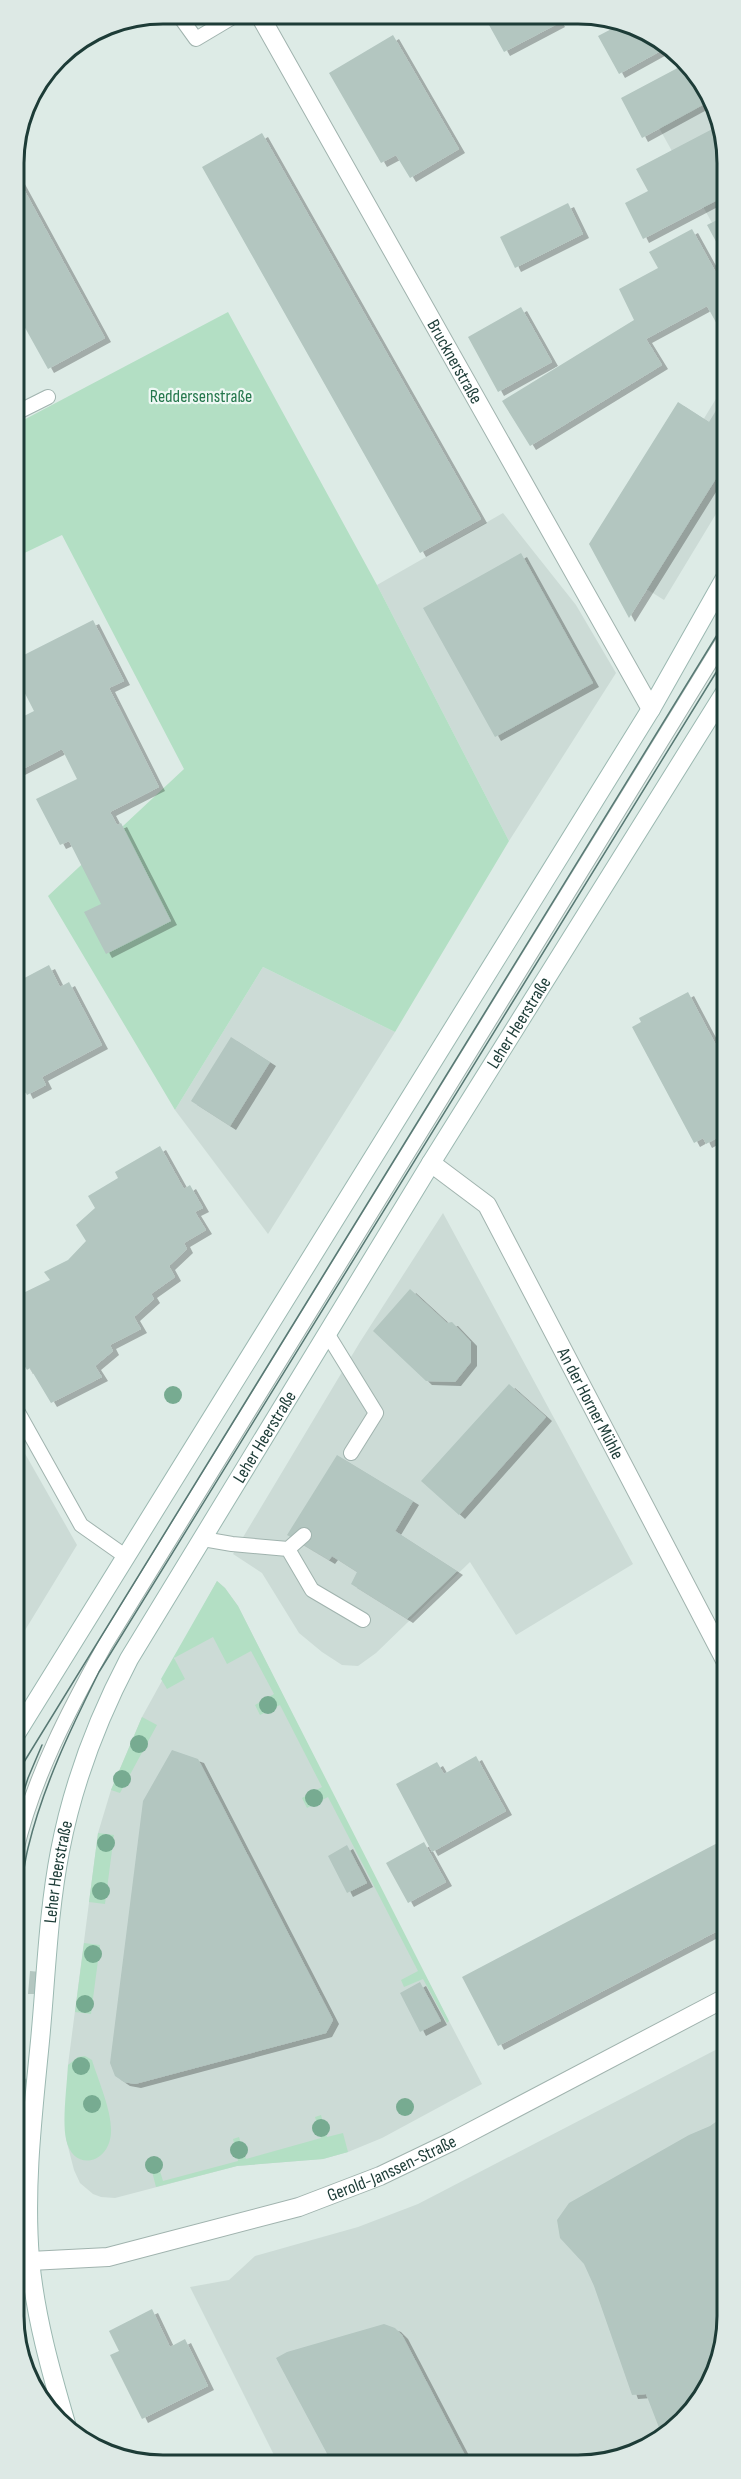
<svg xmlns="http://www.w3.org/2000/svg" width="741" height="2479" font-family="'Sofia Sans Condensed',sans-serif">
  <style>
    .built { fill: #ccdbd6 }
    .green { fill: #b3dfc4 }
    .building { fill: #b3c6c0; filter: url(#shadow) }
    .lines { fill: none; stroke-linecap: round; stroke-linejoin: round }
    .lane-casing { stroke: #a0b3ae; stroke-width: 16 }
    .street-casing { stroke: #a0b3ae; stroke-width: 20 }
    .secondary-casing { stroke: #9bb8b1; stroke-width: 20 }
    .lane { stroke: #fff; stroke-width: 14 }
    .street { stroke: #fff; stroke-width: 18 }
    .secondary { stroke: #fff; stroke-width: 18 }
    .tram { stroke: #577873; stroke-width: 1.5 }
    .tree { fill: #77ab91 }
    .labels { text-anchor: middle; dominant-baseline: central; stroke-width: 4.5; stroke-linejoin: round; paint-order: stroke }
    .street-label { font-size: 18px; fill: #1d3c37; stroke: #eef8f4 }
    .park-label { font-size: 18px; fill: #24774c; stroke: #eef8f4 }
    .rim { fill: none; stroke: #1d3c37; stroke-width: 3 }
  </style>
  <defs>
    <filter id="shadow"><feDropShadow dx="6" dy="4" stdDeviation="0" flood-color="#0004"/></filter>
  </defs>
  <rect width="100%" height="100%" fill="#ddebe6"/>
  <path class="built" d="M693 75 725 134V246L644 101Z
    M725 384V499L664 600 613 568Z
    M503 513 576 605 616 673 509 841 377 585Z
    M263 967 395 1032 268 1234 175 1110Z
    M443 1213 633 1564 516 1635 470 1562 376 1653 358 1666 342 1665 322 1652 299 1633 262 1573 233 1554 360 1342Z
    M15 1436 77 1545 16 1645Z
    M217 1581 225 1588 238 1606 393 1914 482 2084 382 2138 348 2152 323 2159 237 2166 115 2198 101 2197 93 2194 80 2183 74 2170 66 2139 68 2065 98 1833 111 1790 142 1717Z
    M727 2044V2326L716 2373 690 2415 653 2446 607 2463H278L190 2287 229 2280 255 2256 358 2227 418 2204Z"/>
  <path class="green" d="M228 312 377 585 509 841 395 1032 263 967 175 1110 48 896 184 769 62 535 14 558V425Z
    M217 1581 225 1588 238 1606 449 2021 447 2023 423 1979 404 1987 401 1980 418 1971 328 1797 307 1808 302 1798 322 1787 280 1705 260 1715 255 1705 274 1694 251 1651 227 1664 213 1637 174 1658 185 1679 167 1689 161 1679Z
    M142 1717 157 1725 120 1793 111 1790Z
    M98 1833 114 1835 105 1904 89 1902Z
    M84 1943 100 1945 91 2014 75 2012Z
    M85 2056 92 2060C98 2080 112 2111 111 2132 110 2164 73 2173 66 2139 62 2121 67 2085 68 2065L78 2057Z
    M321 2115 327 2137 343 2133 348 2152 323 2159 237 2166 156 2187 149 2160 156 2158 163 2181 238 2161 233 2139 239 2137 246 2159 321 2138 315 2117Z"/>
  <path class="building" d="M484 16H555L559 23 504 52Z
    M621 24 666 48 619 74 598 36Z
    M393 35 459 149 410 178 396 155 381 163 329 73Z
    M687 63 708 102 642 138 621 98Z
    M720 125 725 134V196L643 239 625 203 648 191 636 169Z
    M262 133 481 519 420 553 202 167Z
    M14 171 105 338 48 369 14 308Z
    M568 203 583 234 515 268 500 237Z
    M725 216V258L707 225Z
    M692 229 725 289V339L707 306 646 339 662 365 530 446 502 401 634 320 619 289 658 268 649 252Z
    M521 307 552 362 498 392 468 337Z
    M723 399 725 464 629 618 589 544 678 402 709 422Z
    M521 553 593 683 495 737 423 608Z
    M93 620 124 681 109 688 159 787 110 812 117 825 121 823 171 921 106 954 84 912 101 904 69 841 60 845 36 799 77 779 62 749 19 771 14 763V721L34 711 14 672V660Z
    M49 965 60 987 69 982 102 1045 42 1077 46 1085 27 1095 23 1087 15 1091V983Z
    M688 992 726 1064V1133L706 1144 703 1138 694 1143 632 1027 641 1022 639 1018Z
    M231 1037 270 1062 230 1126 191 1101Z
    M160 1146 184 1189 190 1185 203 1208 195 1212 206 1230 184 1243 187 1249 169 1266 175 1277 151 1294 154 1299 134 1317 141 1329 110 1345 113 1351 95 1366 102 1377 51 1403 30 1368 27 1370 15 1350V1308L25 1302 21 1294 50 1280 44 1272 68 1260 86 1241 76 1225 95 1208 88 1196 118 1178 115 1172Z
    M410 1289 447 1323 452 1322 471 1342V1362L455 1382 426 1381 373 1331Z
    M509 1384 546 1417 459 1515 421 1481Z
    M337 1455 413 1501 395 1531 457 1571 407 1619 351 1584 357 1572 332 1556 329 1560 287 1535Z
    M172 1750 198 1759 333 2020 326 2033 135 2084 124 2082 115 2076 110 2063 143 1801Z
    M476 1756 506 1811 432 1852 396 1784 437 1762 444 1774Z
    M727 1838V1926L498 2046 462 1977Z
    M424 1842 446 1882 408 1903 386 1863Z
    M347 1845 367 1883 347 1893 328 1856Z
    M30 1971 40 1972 38 1994H28Z
    M420 1982 441 2021 420 2032 400 1993Z
    M19 2078 28 2079 27 2100 17 2099Z
    M727 2114V2326L716 2373 690 2415 663 2438 646 2394 632 2395 594 2286 584 2264 560 2238 557 2220 569 2203 689 2135 710 2126Z
    M152 2309 170 2347 185 2339 208 2386 142 2419 110 2355 119 2351 109 2331Z
    M384 2324 395 2328 402 2335 469 2463H332L276 2358 287 2352Z"/>
  <g class="lines">
    <g class="lane-casing">
      <path id="lane" d="M178 14 196 39 238 14
        M14 414 48 397
        M328 1335 376 1413 351 1453
        M15 1407 81 1525 125 1556
        M203 1539 232 1544 288 1549 304 1535
        M288 1549 312 1590 363 1620
        M16 1851C33 1778 69 1710 105 1645L725 638"/>
    </g>
    <g class="street-casing">
      <g id="street">
        <path id="s1" d="M259 14 651 709"/>
        <path id="s2" d="M431 1163 487 1205 726 1662"/>
        <path id="s3" d="M30 2261 108 2257 299 2207 380 2176 455 2140 727 1997"/>
      </g>
    </g>
    <g class="secondary-casing">
      <g id="secondary">
        <path d="M16 1734 651 709 725 578"/>
        <path id="s4" d="M67 2427C51 2372 35 2316 30 2259 24 2186 33 2113 40 2041 46 1978 48 1913 60 1851 73 1783 97 1720 129 1659L431 1163 725 692"/>
      </g>
    </g>
    <use href="#lane" class="lane"/>
    <use href="#street" class="street"/>
    <use href="#secondary" class="secondary"/>
    <path class="tram" d="M16 1775 725 622
      M16 1816 28 1778 42 1745
      M16 1925C20 1900 22 1873 28 1848 43 1786 71 1728 99 1672L725 658"/>
  </g>
  <g class="tree">
    <circle cx="173" cy="1395" r="9"/>
    <circle cx="268" cy="1705" r="9"/>
    <circle cx="139" cy="1744" r="9"/>
    <circle cx="122" cy="1779" r="9"/>
    <circle cx="314" cy="1798" r="9"/>
    <circle cx="106" cy="1843" r="9"/>
    <circle cx="101" cy="1891" r="9"/>
    <circle cx="93" cy="1954" r="9"/>
    <circle cx="85" cy="2004" r="9"/>
    <circle cx="81" cy="2066" r="9"/>
    <circle cx="92" cy="2104" r="9"/>
    <circle cx="405" cy="2107" r="9"/>
    <circle cx="321" cy="2128" r="9"/>
    <circle cx="239" cy="2150" r="9"/>
    <circle cx="154" cy="2165" r="9"/>
  </g>
  <g class="labels">
    <g class="street-label">
      <text stroke="none"><textPath href="#s1" startOffset="399">Brucknerstraße</textPath></text>
      <text stroke="none"><textPath href="#s4" startOffset="1533">Leher Heerstraße</textPath></text>
      <text stroke="none"><textPath href="#s2" startOffset="294">An der Horner Mühle</textPath></text>
      <text stroke="none"><textPath href="#s4" startOffset="1047">Leher Heerstraße</textPath></text>
      <text stroke="none"><textPath href="#s4" startOffset="561">Leher Heerstraße</textPath></text>
      <text stroke="none"><textPath href="#s3" startOffset="376">Gerold-Janssen-Straße</textPath></text>
    </g>
    <g class="park-label">
      <text x="201" y="396">Reddersenstraße</text>
    </g>
  </g>
  <path d="M0 0H741V2479H0ZM163 24H578A139 139 0 0 1 717 163V2316A139 139 0 0 1 578 2455H163A139 139 0 0 1 24 2316V163A139 139 0 0 1 163 24Z" fill="#dde9e5" fill-rule="evenodd"/>
  <path class="rim" d="M163 24H578A139 139 0 0 1 717 163V2316A139 139 0 0 1 578 2455H163A139 139 0 0 1 24 2316V163A139 139 0 0 1 163 24Z"/>
</svg>
